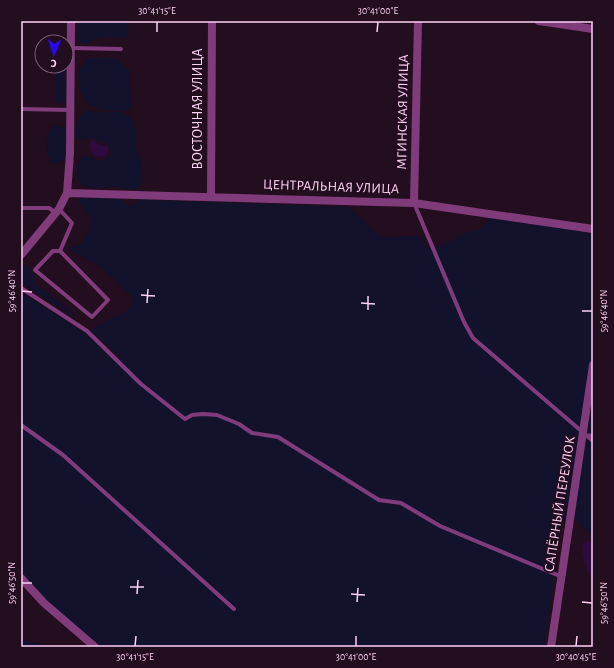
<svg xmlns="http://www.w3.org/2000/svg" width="614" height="668" font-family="'Alegreya Sans',sans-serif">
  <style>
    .green { fill: #12122c }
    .water { fill: #2e0b3f }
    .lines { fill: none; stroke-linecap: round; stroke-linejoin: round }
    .lane { stroke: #803b7b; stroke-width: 4 }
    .street { stroke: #803b7b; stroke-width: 8 }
    .ticks { fill: none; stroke: #fed1f7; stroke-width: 1.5 }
    .labels { text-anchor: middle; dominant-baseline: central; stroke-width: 4; stroke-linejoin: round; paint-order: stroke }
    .street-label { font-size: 14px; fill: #fed1f7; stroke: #220e1e }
    .neatline { fill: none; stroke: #fed1f7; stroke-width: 1.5 }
    .ticks-label { font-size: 10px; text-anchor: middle; fill: #fed1f7 }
  </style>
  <rect width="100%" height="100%" fill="#220e1e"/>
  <path class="green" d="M78 21H128V38L100 37 89 43 78 42Z
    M89 58H115L129 70 131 107 128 111C120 110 102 111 96 108 77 100 73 69 89 58Z
    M66 61V101L63 104 55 102V66H66Z
    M85 111 122 112C127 114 131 117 133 121 136 128 134 136 135 143 135 149 138 152 140 157 141 160 143 178 143 182L136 189C130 191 124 188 118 187 105 187 76 194 77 173 77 166 78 162 83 156L86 155 96 160H105L111 154 110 147 106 142H100L95 138 77 139C74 131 78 116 85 111Z
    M53 125 67 128 65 158 58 164 51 163C45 152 46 135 53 125Z
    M80 196 121 199 129 207C138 203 139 195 150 200L349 207 380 237 422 236 428 248 442 245 469 231H478L487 223 488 215 593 233V537L576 520 562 521 544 647H101L45 600 21 574V292L85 333 116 364 119 356 89 330 130 309 133 297 100 266 70 250V247L82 244 90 228V216L78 202Z
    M25 265 30 267 31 273 36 276V284L78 317V319L75 318 23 284 22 266Z
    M21 639 44 645 46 647H21Z"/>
  <path class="water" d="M95 140 97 144 108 147V150L105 157 93 156 90 144 91 141Z
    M589 540 593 544V581C585 569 583 557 582 544Z"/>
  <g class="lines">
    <path class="lane" d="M71 48 121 49
      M21 109 70 110
      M414 203 464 322 473 338 593 441
      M21 208H49L56 213
      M59 209 72 223 60 251 108 300 92 317 35 270 53 251H60
      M21 288 87 331 141 384 185 419 192 415 203 414 217 415 239 424 252 433 278 437 379 500 401 503 440 526 562 577
      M21 425 63 455 234 609
      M584 435 593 436"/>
    <path class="street" d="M539 21 593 29
      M67 193 414 203 593 229
      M211 197 212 21
      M414 203 418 21
      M21 255 59 209 67 193 70 154 71 21
      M21 578 44 603 95 647
      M551 647 593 365"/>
  </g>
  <path class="ticks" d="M157 32V22M377 32 378 22M22 291 32 292M141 295 155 296M147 303 148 289M361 303 375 304M368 310V296M582 311H592M22 583H32M130 587H144M137 594 138 580M351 594 365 595M357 602 358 588M582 602 592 603M135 646 136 636M356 646V636M576 646 577 636"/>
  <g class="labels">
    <g class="street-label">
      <text transform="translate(198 109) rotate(-90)">ВОСТОЧНАЯ УЛИЦА</text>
      <text transform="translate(403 112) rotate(-89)">МГИНСКАЯ УЛИЦА</text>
      <text transform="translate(331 187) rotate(2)">ЦЕНТРАЛЬНАЯ УЛИЦА</text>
      <text transform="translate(560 504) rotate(-81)">САПЁРНЫЙ ПЕРЕУЛОК</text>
    </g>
  </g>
  <rect width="614" height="668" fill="none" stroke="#220e1e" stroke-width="44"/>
  <g transform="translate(54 54) rotate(182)"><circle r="19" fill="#220e1e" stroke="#7a5c75"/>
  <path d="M0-3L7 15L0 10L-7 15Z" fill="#2707f4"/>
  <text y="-6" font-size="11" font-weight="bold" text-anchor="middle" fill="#fed1f7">С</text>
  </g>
  <rect x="22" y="22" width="570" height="624" class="neatline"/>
  <g class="ticks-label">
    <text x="157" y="14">30°41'15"E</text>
    <text x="378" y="14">30°41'00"E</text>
    <text transform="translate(11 291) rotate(-90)" y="4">59°46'40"N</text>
    <text transform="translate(603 311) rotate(-90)" y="4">59°46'40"N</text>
    <text transform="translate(11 583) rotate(-90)" y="4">59°46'50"N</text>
    <text transform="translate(603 603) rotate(-90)" y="4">59°46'50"N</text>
    <text x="135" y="660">30°41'15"E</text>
    <text x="356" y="660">30°41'00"E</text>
    <text x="576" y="660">30°40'45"E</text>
  </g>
</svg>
